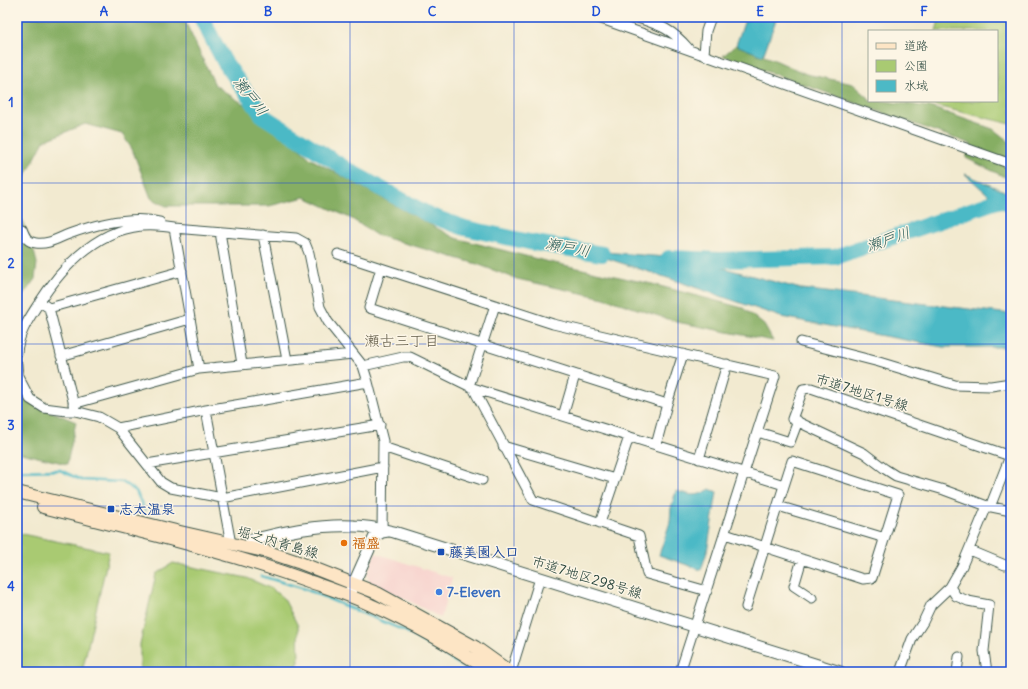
<svg xmlns="http://www.w3.org/2000/svg" width="1028" height="689" font-family="Delius,'Klee One',sans-serif">
  <style>
    .built { fill: #f7d0cc }
    .green { fill: #a9ca72; stroke: #648453 }
    .forest { fill: #86ae64; stroke: #52764c }
    .water { fill: #4cb9c6; stroke: #367b7d }
    .lines { fill: none; stroke-linecap: round; stroke-linejoin: round }
    .stream { stroke: #4cb9c6; stroke-width: 2.5 }
    .river { stroke: #4cb9c6; stroke-width: 16 }
    .minor-casing { stroke: #3f574b; stroke-width: 11 }
    .tertiary-casing { stroke: #3f574b; stroke-width: 13 }
    .secondary-casing { stroke: #3f574b; stroke-width: 14 }
    .minor { stroke: #fff; stroke-width: 9 }
    .tertiary { stroke: #fff; stroke-width: 11 }
    .secondary { stroke: #fde5c5; stroke-width: 12 }
    .grid { fill: none; stroke: #1d4ed8; stroke-width: 1; stroke-opacity: 0.55 }
    .transit-dot { fill: #1a4fb4; stroke: #fcf5e5; stroke-width: 1.5 }
    .food-dot { fill: #e8710a; stroke: #fcf5e5; stroke-width: 1.5 }
    .shop-dot { fill: #3f7fe0; stroke: #fcf5e5; stroke-width: 1.5 }
    .labels { text-anchor: middle; dominant-baseline: central; stroke-width: 3; stroke-linejoin: round; paint-order: stroke }
    .street-label { font-size: 14px; fill: #1f3d34; stroke: #fcf5e5 }
    .transit-label { font-size: 14px; font-weight: bold; fill: #164399; stroke: #fcf5e5; text-anchor: start }
    .food-label { font-size: 14px; font-weight: bold; fill: #c56008; stroke: #fcf5e5; text-anchor: start }
    .shop-label { font-size: 14px; font-weight: bold; fill: #366cbe; stroke: #fcf5e5; text-anchor: start }
    .water-label { font-size: 15px; font-style: italic; fill: #2a5c58; stroke: #fcf5e5 }
    .neighbourhood-label { font-size: 15px; fill: #66604d; stroke: #fcf5e5 }
    .neatline { fill: none; stroke: #1d4ed8; stroke-width: 1.5 }
    .grid-label { font-size: 13px; text-anchor: middle; font-weight: bold; fill: #1d4ed8 }
  </style>
  <rect width="100%" height="100%" fill="#fcf5e5"/>
  <filter id="ink" filterUnits="userSpaceOnUse"><feTurbulence type="fractalNoise" baseFrequency=".025" numOctaves="2"/><feDisplacementMap in="SourceGraphic" scale="8" xChannelSelector="R" yChannelSelector="G"/><feConvolveMatrix kernelMatrix="1 2 1 2 8 2 1 2 1" color-interpolation-filters="sRGB"/></filter>
  <filter id="wash" filterUnits="userSpaceOnUse"><feTurbulence type="fractalNoise" baseFrequency=".012" numOctaves="4" result="noise"/><feDisplacementMap in="SourceGraphic" scale="16" xChannelSelector="R" yChannelSelector="G"/><feGaussianBlur stdDeviation="0.9" result="paint"/><feColorMatrix in="noise" values="0 0 0 0 0 0 0 0 0 0 0 0 0 0 0 0 0 1.4 0 .05"/><feComposite in="paint" operator="in"/></filter>
  <g filter="url(#wash)">
    <rect width="100%" height="100%" fill="#f2ead0"/>
    <path class="built" d="M375 553 452 578 441 618 400 596 369 582 367 573Z"/>
    <path class="green" d="M940 17H1011V124L936 106 933 101H997V31H936Z
      M17 533 109 552 82 672H17Z
      M173 563 247 578 272 589 284 599 298 626 299 662 293 672H140V644L156 574Z"/>
    <path class="forest" d="M17 17H183L215 85 231 96 263 116 311 159 455 238 545 261 652 284 743 308 764 325 773 341 677 322 604 298 517 279 477 264 376 235 352 219 305 197 269 206H166L151 198 132 149 122 134 85 124 44 141 23 181 18 212 32 243 37 263 35 279 22 297 17 348Z
      M736 45 777 61 806 74 853 84 869 98V101H884L930 107 993 129 1011 143V180L966 158 971 144 723 56Z
      M17 397 76 422 67 464 17 452Z"/>
    <path class="water" d="M746 17H777L763 56 736 45Z
      M965 174 1011 194V215Z
      M581 250 690 259 801 289 1011 314V347H943L781 317 674 280Z
      M710 489 717 492 707 552 701 570 659 555 670 522 671 508 676 491C692 495 695 498 710 489Z"/>
    <g class="lines">
      <path class="stream" d="M17 471 60 470 81 480 122 482 136 491 145 511
        M261 576 305 589 405 631 472 672"/>
      <path class="river" d="M201 17 224 61 263 116 351 172 431 216 465 228 529 242 602 254
        M669 258 718 260 835 257 1000 200 1011 204"/>
    </g>
  </g>
  <g filter="url(#ink)">
    <g class="lines">
      <g class="minor-casing">
        <path id="minor" d="M596 17 1011 164
          M635 17C659 25 671 28 688 48
          M704 54 706 31 711 17
          M174 228 199 369
          M22 229C25 237 27 242 36 243 48 245 58 238 69 234 97 224 131 215 160 222
          M220 232 242 364
          M263 235 287 360
          M338 254 553 324 775 376 680 672
          M381 268 369 308 667 404
          M40 302 49 308 182 271
          M49 308 75 409
          M801 342 879 362 955 385 991 386 1011 383
          M17 353C18 335 28 320 37 306 63 265 103 222 156 226 162 226 168 227 174 228L296 238 305 243 309 253 320 307 328 322 363 366 368 382 383 441 382 532
          M61 356 190 319
          M17 364 18 376 30 399 44 408 67 411H75L99 417 118 428 161 482 171 488 222 498 383 467
          M363 366 403 357H410L473 388 784 485
          M469 386 495 305
          M473 388 533 500 639 536 647 574 707 591
          M73 404 199 369 353 354
          M206 410 231 544
          M563 416 575 375
          M118 428 206 410 368 382
          M758 432 790 442 798 421
          M656 445 667 404 683 354
          M503 446 615 479
          M383 447 482 480
          M1010 456 811 388 803 389 792 419 864 453 885 469 896 476 944 490 987 506 1011 511
          M699 459 727 364
          M147 464 380 425
          M778 506 885 538
          M990 507 1011 454
          M600 523 629 437
          M725 534 863 579 872 578 898 495 792 461C776 510 761 559 746 607
          M969 550 1005 565
          M802 559 794 586 812 598
          M950 587 956 596 968 601 989 605 984 651 987 672
          M511 672 540 578
          M900 672 912 639 923 622 931 605 950 587 962 566 987 506
          M957 672 959 657"/>
      </g>
      <g class="tertiary-casing">
        <path id="tertiary" d="M251 540C285 532 319 524 354 526 368 526 381 529 394 532L840 672
          M350 592 375 536 382 532 388 531"/>
      </g>
      <g class="secondary-casing">
        <path id="secondary" d="M17 492 180 532 268 552 298 562 377 593 475 647 510 672
          M43 507C133 530 223 550 311 582 331 589 353 596 373 606 414 624 454 647 491 672"/>
      </g>
      <use href="#minor" class="minor"/>
      <use href="#tertiary" class="tertiary"/>
      <use href="#secondary" class="secondary"/>
    </g>
  </g>
  <path class="grid" d="M186 17V672M350 17V672M514 17V672M678 17V672M842 17V672M17 183H1011M17 344H1011M17 506H1011"/>
  <g class="transit-dot">
    <rect x="107" y="505" width="8" height="8" rx="2"/>
    <rect x="437" y="548" width="8" height="8" rx="2"/>
  </g>
  <circle class="food-dot" cx="344" cy="543" r="4"/>
  <circle class="shop-dot" cx="439" cy="592" r="4"/>
  <g class="labels">
    <g class="street-label">
      <text transform="translate(862 392) rotate(17)">市道7地区1号線</text>
      <text transform="translate(278 542) rotate(16)">堀之内青島線</text>
      <text transform="translate(587 577) rotate(17)">市道7地区298号線</text>
    </g>
    <g class="transit-label">
      <text x="119" y="509">志太温泉</text>
      <text x="449" y="552">藤美園入口</text>
    </g>
    <g class="food-label">
      <text x="352" y="543">福盛</text>
    </g>
    <g class="shop-label">
      <text x="447" y="592">7-Eleven</text>
    </g>
    <g class="water-label">
      <text transform="translate(251 96) rotate(52)">瀬戸川</text>
      <text transform="translate(888 239) rotate(-19)">瀬戸川</text>
      <text transform="translate(568 247) rotate(11)">瀬戸川</text>
    </g>
    <g class="neighbourhood-label">
      <text x="402" y="340">瀬古三丁目</text>
    </g>
  </g>
  <rect width="1028" height="689" fill="none" stroke="#fcf5e5" stroke-width="44"/>
  <rect x="868" y="30" width="130" height="72" fill="#fcf5e5" stroke="#a4ab9e"/>
  <rect x="876" y="43" width="20" height="6" fill="#fde5c5" stroke="#a4ab9e"/>
  <text x="904" y="50" font-size="12" fill="#1f3d34">道路</text>
  <rect x="876" y="60" width="20" height="12" fill="#a9ca72" stroke="#a4ab9e"/>
  <text x="904" y="70" font-size="12" fill="#1f3d34">公園</text>
  <rect x="876" y="80" width="20" height="12" fill="#4cb9c6" stroke="#a4ab9e"/>
  <text x="904" y="90" font-size="12" fill="#1f3d34">水域</text>
  <rect x="22" y="22" width="984" height="645" class="neatline"/>
  <g class="grid-label">
    <text x="104" y="16">A</text>
    <text x="268" y="16">B</text>
    <text x="432" y="16">C</text>
    <text x="596" y="16">D</text>
    <text x="760" y="16">E</text>
    <text x="924" y="16">F</text>
    <text x="11" y="107">1</text>
    <text x="11" y="268">2</text>
    <text x="11" y="430">3</text>
    <text x="11" y="591">4</text>
  </g>
</svg>
